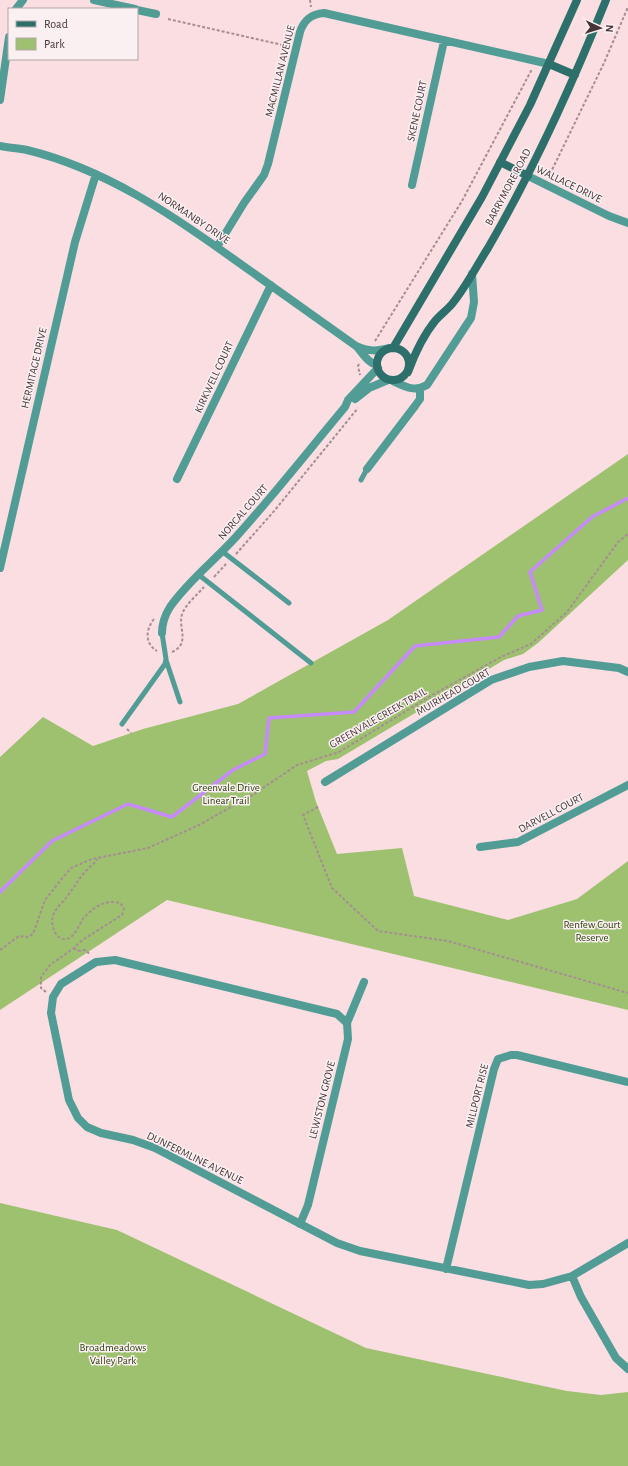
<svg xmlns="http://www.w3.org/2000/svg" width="628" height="1466" font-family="'Alegreya Sans',sans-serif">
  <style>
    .green { fill: #9ec170 }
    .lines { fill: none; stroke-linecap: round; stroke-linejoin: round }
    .stream { stroke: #c78afa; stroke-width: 3.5 }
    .path { stroke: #a58e91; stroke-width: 2; stroke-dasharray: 3 2; stroke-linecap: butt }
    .lane { stroke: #529c96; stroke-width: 5 }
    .street { stroke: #529c96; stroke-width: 8 }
    .secondary { stroke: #2d706b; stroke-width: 8 }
    .labels { text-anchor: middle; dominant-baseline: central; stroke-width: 3; stroke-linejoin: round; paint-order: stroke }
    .street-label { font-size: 11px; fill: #463437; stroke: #faf0f2 }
    .park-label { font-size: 11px; fill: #2b3e0a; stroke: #faf0f2 }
  </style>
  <rect width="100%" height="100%" fill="#fadee2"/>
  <path class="green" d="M628 454V560L538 643 523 654 504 660 338 759 326 761 307 771 316 802 337 854 402 848 414 896 508 920 577 899 628 861V1010L167 900 0 1010V757L43 717 93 746 143 729 238 704 388 620Z
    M0 1203 117 1230 366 1348 567 1391 601 1395 628 1392V1466H0Z"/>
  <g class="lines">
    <path class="stream" d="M0 892 52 841 128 804 172 817 233 770 265 754 269 718 354 712 415 646 499 637 518 616 542 610 530 572 592 517 628 498"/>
    <path class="path" d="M310 0 311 7
      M168 19 287 46
      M550 174 604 63 628 7
      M375 341 462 201 532 69
      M359 364 358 366 360 375
      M236 554 275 510 358 408
      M214 577 226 564
      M154 619C146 629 144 643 157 651
      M172 652C192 643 176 626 183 612 187 603 197 595 204 587
      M127 729 131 733
      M318 807 303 815 332 888 378 931 448 941 628 993
      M74 948 77 951 86 950 90 955
      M0 950 19 936 27 937 33 934 45 900 60 881 71 868 92 859 148 848 199 825 254 794 297 765 339 752 434 694 501 657 531 644 567 612 618 542 628 534
      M46 992 41 988V977L50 965 74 948 81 941 122 915 124 908 120 903C105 899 92 908 83 919 79 925 76 933 70 938 64 940 59 939 56 934 52 928 51 920 54 913 57 907 62 903 66 898 74 888 79 877 89 868 92 864 96 863 97 859"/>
    <path class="lane" d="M361 480 367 469
      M223 552 289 603
      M199 575 311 663
      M166 660 180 702
      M122 724 165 664 166 659 162 633"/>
    <path class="street" d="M94 0 135 9
      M16 9 23 0
      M137 10 156 14
      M0 100 9 37
      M0 146C9 148 18 148 27 150 105 169 171 214 235 260 276 289 316 318 356 346 369 352 377 351 390 348
      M528 176 609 216 628 223
      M412 185 444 41
      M217 247 244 203 264 175 268 164 300 32C304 20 311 14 324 13L549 64
      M357 347C363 354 368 363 377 365
      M393 381C406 387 414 392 427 385L471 318 474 302 472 274
      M355 399 369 388 388 380
      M367 469 415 406 420 399V389
      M177 479 271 285
      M0 568 75 242 96 174
      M162 633C162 623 165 615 170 607 188 581 214 561 235 538 273 496 309 450 345 407L348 400 378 368
      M325 782 491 680 529 667 563 661 619 668 628 672
      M480 847 518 842 628 785
      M347 1023 337 1014 115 960 96 962 61 984 53 997 51 1013 69 1100 78 1118 87 1127 101 1133 133 1140 155 1148 337 1243 360 1251 529 1285 543 1284 572 1276 628 1243
      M300 1224 308 1205 348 1039 347 1023 364 982
      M446 1269 494 1069 498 1059 511 1055H517L628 1082
      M572 1276 581 1297 616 1358 628 1369"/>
    <path class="secondary" d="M549 64 575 75
      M500 162 528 176
      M377 364a16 16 0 1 1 32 0a16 16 0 1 1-32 0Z
      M393 348 482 197 530 105 577 0
      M408 372C415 353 422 337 435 321 440 315 447 310 452 304 466 287 476 267 488 248 534 169 572 85 606 0"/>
  </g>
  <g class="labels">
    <g class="street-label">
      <text transform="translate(280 71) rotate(-76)">MACMILLAN AVENUE</text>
      <text transform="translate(417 111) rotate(-78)">SKENE COURT</text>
      <text transform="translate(569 184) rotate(26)">WALLACE DRIVE</text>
      <text transform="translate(508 187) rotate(-62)">BARRYMORE ROAD</text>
      <text transform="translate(194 218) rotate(34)">NORMANBY DRIVE</text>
      <text transform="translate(34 368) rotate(-77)">HERMITAGE DRIVE</text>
      <text transform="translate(214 377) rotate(-65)">KIRKWELL COURT</text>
      <text transform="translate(243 512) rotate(-49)">NORCAL COURT</text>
      <text transform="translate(453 692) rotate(-30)">MUIRHEAD COURT</text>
      <text transform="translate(378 718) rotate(-30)">GREENVALE CREEK TRAIL</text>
      <text transform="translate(551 813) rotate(-28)">DARVELL COURT</text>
      <text transform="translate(477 1096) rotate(-76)">MILLPORT RISE</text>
      <text transform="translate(322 1100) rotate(-76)">LEWISTON GROVE</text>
      <text transform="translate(195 1158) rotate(26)">DUNFERMLINE AVENUE</text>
    </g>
    <g class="park-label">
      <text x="226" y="787">Greenvale Drive<tspan x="226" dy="13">Linear Trail</tspan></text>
      <text x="592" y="924">Renfew Court<tspan x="592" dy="13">Reserve</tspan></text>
      <text x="113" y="1347">Broadmeadows<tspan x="113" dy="13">Valley Park</tspan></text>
    </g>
  </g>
  <rect x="8" y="8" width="130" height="52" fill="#faf0f2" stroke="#b2a5a7"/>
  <rect x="16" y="21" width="20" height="6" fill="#2d706b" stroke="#b2a5a7"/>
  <text x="44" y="28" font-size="12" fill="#463437">Road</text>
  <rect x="16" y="38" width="20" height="12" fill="#9ec170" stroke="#b2a5a7"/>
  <text x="44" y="48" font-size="12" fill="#463437">Park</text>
  <g transform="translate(600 28) rotate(94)" stroke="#faf0f2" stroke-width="3" paint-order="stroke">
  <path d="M0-3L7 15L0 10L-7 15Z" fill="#463437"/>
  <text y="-6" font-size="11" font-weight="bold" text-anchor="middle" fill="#463437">N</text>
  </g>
</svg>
